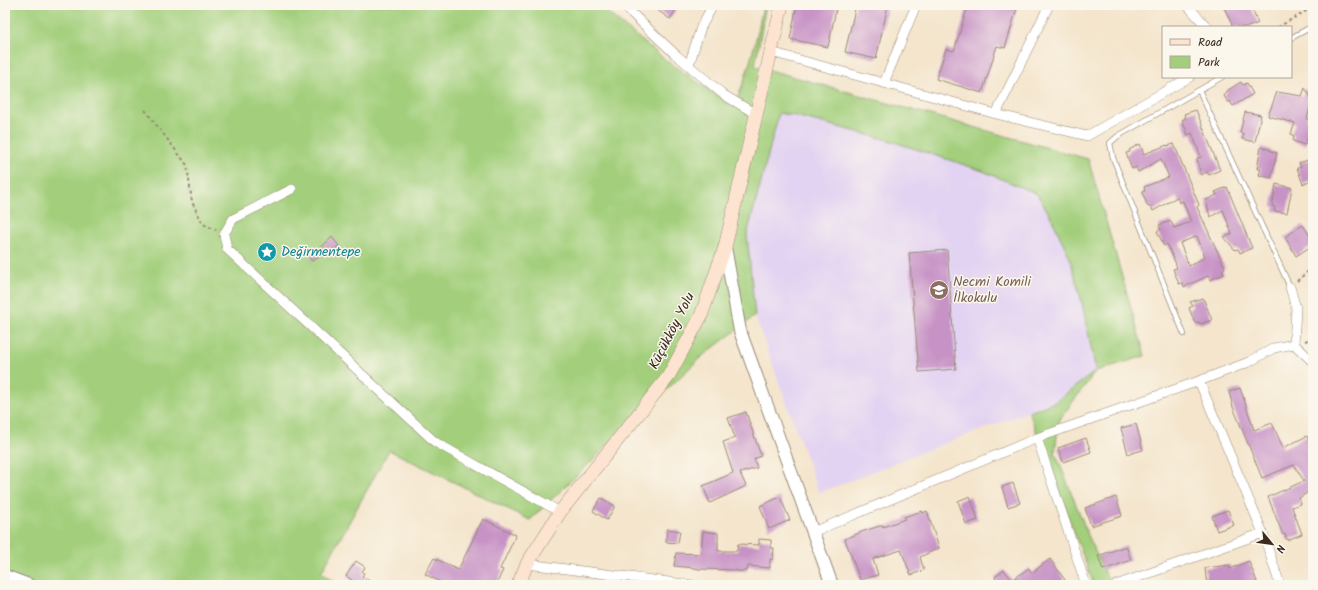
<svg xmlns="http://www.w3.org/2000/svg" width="1318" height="590" font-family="Kalam,sans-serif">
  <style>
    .built { fill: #e3d3f2 }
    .green { fill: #a3cf7c; stroke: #6f7c4d }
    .building { fill: #c793c6; fill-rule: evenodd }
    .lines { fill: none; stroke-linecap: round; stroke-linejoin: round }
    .service-casing { stroke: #988875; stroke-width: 6 }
    .minor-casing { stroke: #988875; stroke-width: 10 }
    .tertiary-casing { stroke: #988875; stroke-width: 14 }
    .secondary-casing { stroke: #988875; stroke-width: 14 }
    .path { stroke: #988875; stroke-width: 2; stroke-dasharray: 3 3; stroke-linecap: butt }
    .service { stroke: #fff; stroke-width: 4.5 }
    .minor { stroke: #fff; stroke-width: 9 }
    .tertiary { stroke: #fff; stroke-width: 12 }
    .secondary { stroke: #fde4d1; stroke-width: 13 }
    .labels { text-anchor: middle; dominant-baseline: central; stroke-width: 3; stroke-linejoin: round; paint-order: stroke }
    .culture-label { font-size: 14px; fill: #0d838f; stroke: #fbf7ec; text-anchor: start }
    .education-label { font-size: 14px; fill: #785e54; stroke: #fbf7ec; text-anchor: start }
    .street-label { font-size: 14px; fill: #3b2a1e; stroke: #fbf7ec }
  </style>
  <rect width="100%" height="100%" fill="#fbf7ec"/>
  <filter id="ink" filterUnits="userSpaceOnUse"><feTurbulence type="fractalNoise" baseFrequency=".025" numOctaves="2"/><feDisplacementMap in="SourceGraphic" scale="8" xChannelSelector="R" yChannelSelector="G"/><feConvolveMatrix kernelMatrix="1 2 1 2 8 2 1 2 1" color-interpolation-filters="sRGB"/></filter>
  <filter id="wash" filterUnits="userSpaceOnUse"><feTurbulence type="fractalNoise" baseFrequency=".012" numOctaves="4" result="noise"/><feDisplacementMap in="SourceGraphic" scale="16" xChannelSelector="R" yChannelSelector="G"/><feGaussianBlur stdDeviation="0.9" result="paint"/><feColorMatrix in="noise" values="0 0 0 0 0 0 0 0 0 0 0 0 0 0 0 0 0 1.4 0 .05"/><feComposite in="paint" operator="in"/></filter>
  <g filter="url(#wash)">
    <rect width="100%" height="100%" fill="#f4e5cc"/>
    <path class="built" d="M789 75 1088 159 1145 356 1096 371 1055 402 922 452 819 493 755 316 747 235Z"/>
    <path class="green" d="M5 5H598L667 61 734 107C748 74 757 40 763 5H766L755 66 1088 159 1145 356 1096 371 1059 420 1055 452 1092 545 1111 585H1094L1029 412 1055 402 1096 371 1082 303 1070 258 1050 215 1037 194 983 171 888 140 796 116 779 113 747 235 755 316 701 357 530 520 389 450 321 573 338 585H5Z"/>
    <g id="blocks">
      <path class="building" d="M650 5H679L670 19Z
        M797 5H837L828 47 790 39Z
        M856 5H888L876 59 845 52Z
        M968 5 984 9V5H1018L1005 48 997 46 982 93 936 79 946 49 954 51Z
        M1223 5H1250L1258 23 1248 27H1233Z
        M1241 82 1243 85 1247 83 1253 94 1233 106 1230 101 1228 102 1224 96 1228 90Z
        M1305 88 1312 99 1307 119 1313 122 1305 145 1293 141 1294 136 1291 134 1295 123 1268 116 1277 92 1302 96Z
        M1196 110 1220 170 1209 175 1207 172 1201 175 1197 158 1201 157 1192 133 1188 135 1182 120 1186 118 1184 114Z
        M1245 112 1261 115 1255 142 1242 139 1244 134 1240 133Z
        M1140 144 1144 154 1167 145V146L1174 144 1199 205 1197 207 1225 268 1222 270 1224 274 1210 280 1208 276 1184 287 1183 283 1179 284 1173 269 1177 268 1175 262 1167 244 1164 246 1157 231 1161 229 1159 225 1171 221 1174 228 1191 222 1183 201 1179 203 1177 197 1153 211 1151 206 1148 207 1142 192 1145 191 1144 187 1169 177 1161 159 1138 172 1136 167 1132 169 1126 153 1130 152 1129 150ZM1197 236 1205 257 1189 266 1180 243Z
        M1261 147 1271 150V151L1277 153 1271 178 1259 175 1261 169H1257Z
        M1311 159 1313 164V179L1303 184 1297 168 1301 167 1299 163Z
        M1276 184 1292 188 1287 213 1274 211 1275 207 1272 206Z
        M1227 187 1252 248 1240 253 1238 249 1235 250 1224 237 1232 234 1223 210 1210 217 1206 200 1217 195 1215 192Z
        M1303 225 1313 241V245L1296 256 1285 237Z
        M332 237 339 246 312 261 310 258Z
        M947 250 956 369 919 372 909 253Z
        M1203 298 1212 320 1200 324 1199 322 1195 323 1189 308 1193 306 1190 302Z
        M1240 388 1254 430 1272 423 1283 448 1307 436 1313 449V496L1310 491 1299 498 1301 504 1292 507 1302 534 1287 540 1285 534 1283 535 1268 497 1304 481 1294 465 1262 478 1233 407 1229 392Z
        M746 412 761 456 754 459 757 468 740 473 746 486 710 503 703 486 733 473 723 442 735 438 728 418Z
        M1136 424 1143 450 1128 454 1121 428Z
        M1086 438 1091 452 1063 462 1058 448Z
        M1013 483 1020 503 1008 507 1002 487Z
        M970 496 978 520 966 524 958 501Z
        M780 497 790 520 769 529 760 506Z
        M1116 497 1122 516 1091 526 1085 508Z
        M601 498 615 506 607 520 593 511Z
        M1228 510 1234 525 1217 531 1212 516Z
        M922 511 923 513 927 511 939 548 920 557 924 570 911 575 901 550 873 559 878 575 860 580 845 539 864 531 883 525V527L905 519 904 517Z
        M483 519 516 535 500 569 503 570 496 585H446L425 574 434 558 458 570Z
        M667 529 680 531 678 543 666 542Z
        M703 531 718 533V551H737L738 544 759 545V539L771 540V548H774L773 559H770V568L748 566 747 571H736V570L699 569 695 568 674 566 676 553 701 554Z
        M1126 546 1131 560 1103 570 1098 556Z
        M1050 559 1065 580 1058 585H997L995 577 1004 570 1012 580 1029 568 1032 573Z
        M356 561 365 567 362 572 364 573 362 576 377 585H359L346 576Z
        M1249 561 1257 582 1250 585H1207L1205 568 1230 565V569Z"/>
    </g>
  </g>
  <g filter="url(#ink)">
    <use href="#blocks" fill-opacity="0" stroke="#988875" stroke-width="1"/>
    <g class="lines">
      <g class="service-casing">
        <path id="service" d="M1291 38 1313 26
          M1199 90 1290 287
          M1184 334 1113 158 1110 143 1118 136 1222 77"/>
      </g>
      <g class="minor-casing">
        <path id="minor" d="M623 5 675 54 724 95 756 114
          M1187 5 1207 27
          M771 52 996 114 1087 136 1190 77
          M689 65 701 27 713 5
          M884 83 916 5
          M996 114 1049 5
          M292 189 233 219 224 234 227 249 435 442 560 512
          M1294 344 1313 362
          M1199 381 1263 533 1280 585
          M1037 438 1086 585
          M813 532 1037 438 1199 381 1249 362 1274 348 1294 344 1296 308 1290 287
          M527 564 692 585
          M1116 585 1263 533"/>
      </g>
      <g class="tertiary-casing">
        <path id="tertiary" d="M725 247 740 331 832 585
          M5 576 29 585"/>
      </g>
      <g class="secondary-casing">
        <path id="secondary" d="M518 585 527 564 560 512 668 377 701 316 725 247 782 5"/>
      </g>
      <path class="path" d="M1278 27 1313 7
        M145 110 187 165 192 202 203 224 216 230
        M1297 281 1313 267
        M1305 341 1313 338"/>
      <use href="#service" class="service"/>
      <use href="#minor" class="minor"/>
      <use href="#tertiary" class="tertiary"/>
      <use href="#secondary" class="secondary"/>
    </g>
  </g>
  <defs>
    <g id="sight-disc" transform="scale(1)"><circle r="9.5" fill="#0f9aa8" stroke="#fbf7ec"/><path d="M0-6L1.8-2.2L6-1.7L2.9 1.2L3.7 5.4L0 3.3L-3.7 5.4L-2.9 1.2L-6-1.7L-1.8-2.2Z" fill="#fff"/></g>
    <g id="school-disc" transform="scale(1)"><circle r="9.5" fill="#8d6e63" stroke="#fbf7ec"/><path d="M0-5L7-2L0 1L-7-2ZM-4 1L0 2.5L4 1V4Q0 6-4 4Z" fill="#fff"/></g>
  </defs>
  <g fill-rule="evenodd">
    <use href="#sight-disc" x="267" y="252"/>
    <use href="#school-disc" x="939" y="290"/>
  </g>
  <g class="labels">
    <g class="culture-label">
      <text x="281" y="252">Değirmentepe</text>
    </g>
    <g class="education-label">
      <text x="953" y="282">Necmi Komili<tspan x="953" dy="16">İlkokulu</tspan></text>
    </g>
    <g class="street-label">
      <text transform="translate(672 331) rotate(-63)">Küçükköy Yolu</text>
    </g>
  </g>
  <rect width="1318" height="590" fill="none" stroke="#fbf7ec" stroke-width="20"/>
  <rect x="1162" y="26" width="130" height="52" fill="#fbf7ec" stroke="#aea59a"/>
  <rect x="1170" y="39" width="20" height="6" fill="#fde4d1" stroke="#aea59a"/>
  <text x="1198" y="46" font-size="12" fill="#3b2a1e">Road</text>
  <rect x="1170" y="56" width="20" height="12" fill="#a3cf7c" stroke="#aea59a"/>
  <text x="1198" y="66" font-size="12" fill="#3b2a1e">Park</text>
  <g transform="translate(1272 544) rotate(119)" stroke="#fbf7ec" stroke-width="3" paint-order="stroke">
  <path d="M0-3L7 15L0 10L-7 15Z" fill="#3b2a1e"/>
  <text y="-6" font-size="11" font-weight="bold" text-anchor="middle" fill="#3b2a1e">N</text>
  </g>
</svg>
